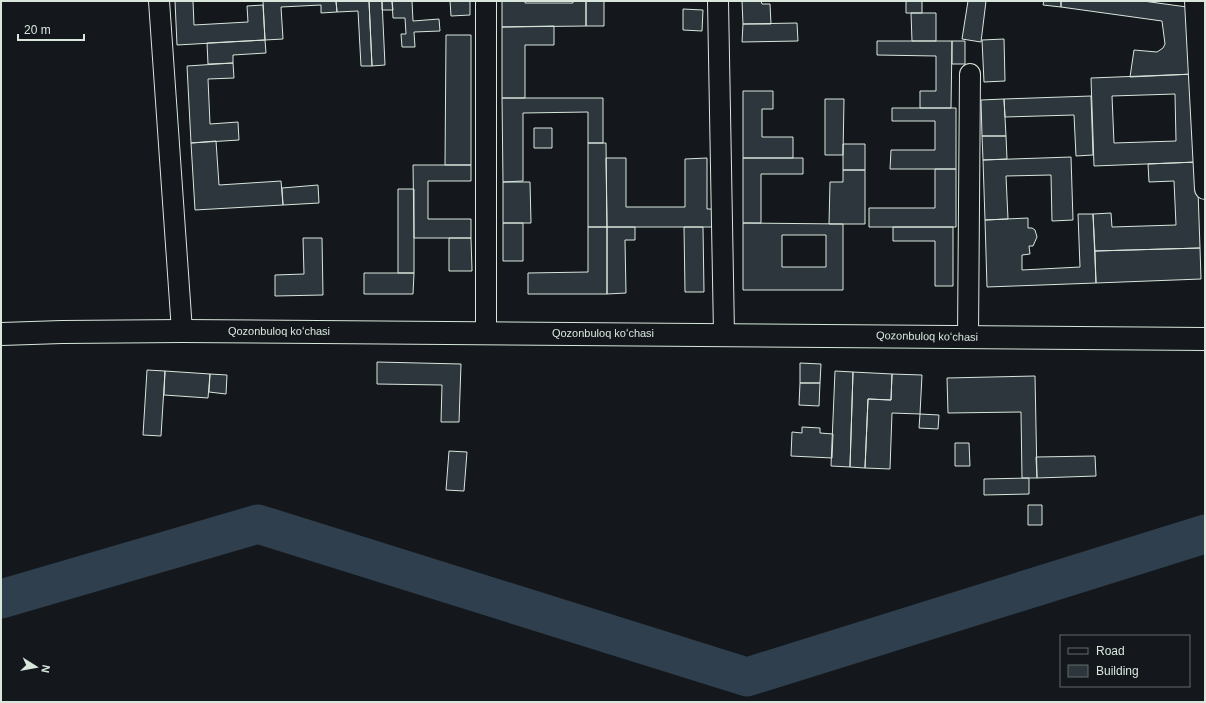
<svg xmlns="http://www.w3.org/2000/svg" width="1206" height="703" font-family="Arial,sans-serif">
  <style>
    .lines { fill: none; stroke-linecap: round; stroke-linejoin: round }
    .river { stroke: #2f3f4d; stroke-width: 39 }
    .building { fill: #2c363c; stroke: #d8e6dc; fill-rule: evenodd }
    .street-casing { stroke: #d8e6dc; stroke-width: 22 }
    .secondary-casing { stroke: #d8e6dc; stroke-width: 24 }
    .street { stroke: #14181c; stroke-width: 20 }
    .secondary { stroke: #14181c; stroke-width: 22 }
    .labels { text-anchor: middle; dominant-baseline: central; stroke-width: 3; stroke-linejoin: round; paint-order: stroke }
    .street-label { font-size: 11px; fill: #d8e6dc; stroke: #14181c }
  </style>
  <rect width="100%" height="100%" fill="#14181c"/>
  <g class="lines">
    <path class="river" d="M1 599 258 524 747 677 1205 534"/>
  </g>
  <path class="building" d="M175 1H193L194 25 248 22 247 6 263 5 265 40 177 45Z
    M263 1H336L337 12 321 13V5L281 7 283 39 265 40Z
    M336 1H369L372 66H361L358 11 337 12Z
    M369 1H382L385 65 372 66Z
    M382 1H392L393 10H382Z
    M392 1H412L413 21 439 19 440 31 414 32 415 47H402L401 34H406L405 18H393Z
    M450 1H470V15L451 16Z
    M502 1H525V3H573V1H586V26L502 27Z
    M586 1H604V26H586Z
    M742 1H761L762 4H770L771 24H743Z
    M906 1H922V13H906Z
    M968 1H986L981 42 962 39Z
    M1044 1H1061V7L1043 5Z
    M1061 1H1143L1187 7 1194 74 1130 77 1134 50 1157 52 1163 48 1165 44 1162 21 1061 7Z
    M683 9 703 10 702 31 683 30Z
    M911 13H936V41H912Z
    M797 23 798 41 742 42 743 24Z
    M554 26V45H525V98H502V27Z
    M446 35H471V165H445Z
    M1004 39 1005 81 984 82 982 40Z
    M265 40 266 53 233 55V63L208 64 207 43Z
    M877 41H952L951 108H920V91H936V56L877 55Z
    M952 41H965V64H952Z
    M233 63 234 78 208 79 210 124 238 122 239 140 191 143 187 66Z
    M1194 74 1197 162 1094 166 1091 78ZM1175 94 1176 141 1114 143 1112 96Z
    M743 91H773V109H762V137H793V158H743Z
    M1091 96 1093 155 1076 156 1074 115 1005 117 1004 99Z
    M502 98H603V143H588V112L523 113V181L503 182Z
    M825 99H844L843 155H825Z
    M1004 99 1006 136H982L981 100Z
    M892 108H956V169H890L891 150H935V121H892Z
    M534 128H552V148H534Z
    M982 136H1006L1007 159 983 160Z
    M216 141 219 185 281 181 283 205 195 210 191 143Z
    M588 143H606L607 227H588Z
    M843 144H865V170H843Z
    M1071 157 1073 220 1052 221 1051 175 1006 176 1008 219 985 220 983 160Z
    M606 158H626V207H685V159L707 158V209H713V227H607Z
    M743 158H803V174H761V223H743Z
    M1197 162 1200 248 1095 251 1093 214 1111 213 1112 227 1176 225 1174 181 1149 182 1148 164Z
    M413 165H471V181H428V219H471V238H414Z
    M935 169H956V227H869V208H935Z
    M843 170H865V224H829L830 182H843Z
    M503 182H530L531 223H503Z
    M318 185 319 203 283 205 282 188Z
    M398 189H414V273H398Z
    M1078 214H1093L1096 283 987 287 985 220 1028 218V228H1032L1035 230 1037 237 1033 246H1029L1030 254 1022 255V270L1080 267Z
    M503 223H523V261H503Z
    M743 223 843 224V290H743ZM782 235H826V267H782Z
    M588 227H607V294H528V273L588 272Z
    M607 227H635V240H625L626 293 607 294Z
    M684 227H703L704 292H685Z
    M893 227H953V286H935V241H893Z
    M303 238H322L323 295 275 296V275L304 274Z
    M449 238H471L472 271H449Z
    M1200 248 1201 279 1096 283 1095 251Z
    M364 273H414L413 294H364Z
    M377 362 461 364 459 422H441L442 385 377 384Z
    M800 363 821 364 820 383H800Z
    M147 370 165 371 161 436 143 435Z
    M165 371 210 374 208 398 164 395Z
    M835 371 853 372 850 467 831 466Z
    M853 372 892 374 891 400 868 399 865 468 850 467Z
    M210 374 227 375 226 394 209 392Z
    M892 374 922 375 920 414 892 413 890 469 865 468 868 399 891 400Z
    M1035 376 1037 478H1022L1021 412 948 413 947 378Z
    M800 383H820L819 406 799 405Z
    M920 414 939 415 938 429 919 428Z
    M802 427 820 428V433L833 434 832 458 791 456 792 432 802 433Z
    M955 443H969L970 466H955Z
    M449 451 467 452 464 491 446 490Z
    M1095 456 1096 476 1037 478 1036 457Z
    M1029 478V494L984 495V479Z
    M1028 505H1042V525H1028Z"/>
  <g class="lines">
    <g class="street-casing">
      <path id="street" d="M159 1 182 331
        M718 1 724 334
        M1195 1 1205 189
        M486 332V1
        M968 337 970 74"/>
    </g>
    <g class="secondary-casing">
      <path id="secondary" d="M1 334 62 332 182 331 1205 339"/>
    </g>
    <use href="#street" class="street"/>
    <use href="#secondary" class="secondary"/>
  </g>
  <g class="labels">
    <g class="street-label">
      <text x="279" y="331">Qozonbuloq koʻchasi</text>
      <text x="603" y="333">Qozonbuloq koʻchasi</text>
      <text transform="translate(927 336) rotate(1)">Qozonbuloq koʻchasi</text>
    </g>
  </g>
  <rect width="1206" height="703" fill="none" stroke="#d8e6dc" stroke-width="4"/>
  <rect x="1060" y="635" width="130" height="52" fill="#14181c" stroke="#626a69"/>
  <rect x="1068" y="648" width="20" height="6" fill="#14181c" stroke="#626a69"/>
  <text x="1096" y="655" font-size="12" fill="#d8e6dc">Road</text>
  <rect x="1068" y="665" width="20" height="12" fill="#2c363c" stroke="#626a69"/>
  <text x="1096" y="675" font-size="12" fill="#d8e6dc">Building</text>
  <g transform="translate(36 667) rotate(101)" stroke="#14181c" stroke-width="3" paint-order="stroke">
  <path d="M0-3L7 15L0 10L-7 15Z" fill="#d8e6dc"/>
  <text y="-6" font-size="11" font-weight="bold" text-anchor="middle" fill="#d8e6dc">N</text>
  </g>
  <path d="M18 34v6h66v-6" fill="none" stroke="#d8e6dc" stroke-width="2"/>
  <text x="24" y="34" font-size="12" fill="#d8e6dc" stroke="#14181c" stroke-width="3" paint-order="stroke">20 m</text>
</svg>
